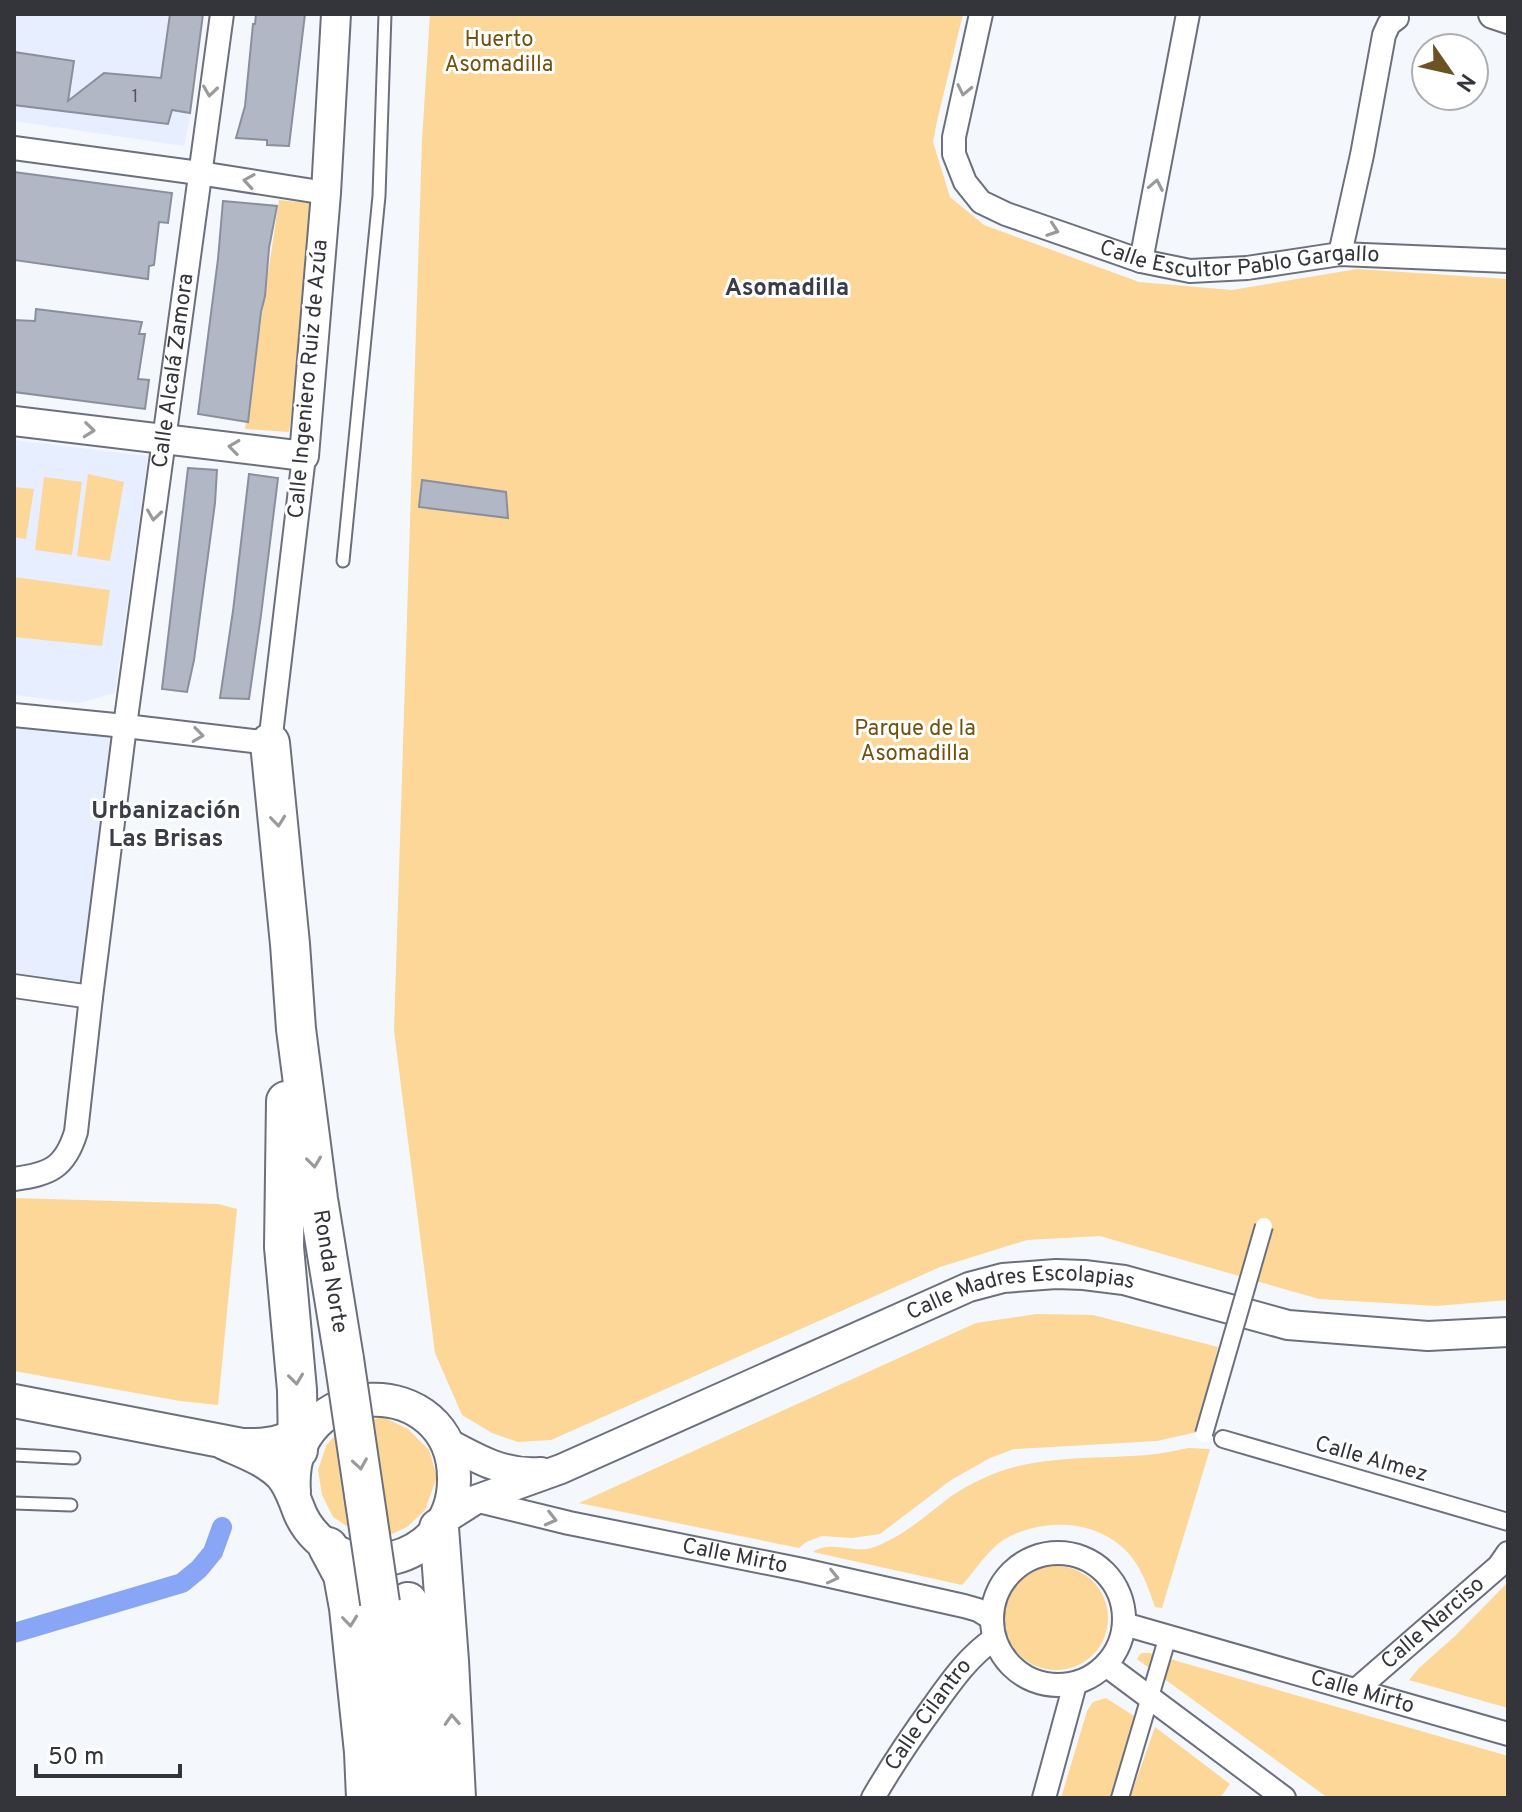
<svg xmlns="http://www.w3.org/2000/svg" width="1522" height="1812" font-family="Overpass,sans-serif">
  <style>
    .built { fill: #e7eeff }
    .green { fill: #fcd798 }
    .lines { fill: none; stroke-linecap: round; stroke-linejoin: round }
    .canal { stroke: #88a6f5; stroke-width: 20 }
    .building { fill: #b1b7c4; stroke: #8a8f9c; stroke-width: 2 }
    .service-casing { stroke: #6b707c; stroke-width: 15 }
    .pedestrian-casing { stroke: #6b707c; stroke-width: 20 }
    .minor-casing { stroke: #6b707c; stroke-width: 26 }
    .tertiary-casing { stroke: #6b707c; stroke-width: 32 }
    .secondary-casing { stroke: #6b707c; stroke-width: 36 }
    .trunk-casing { stroke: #6b707c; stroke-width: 42 }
    .service { stroke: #fff; stroke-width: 11 }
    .pedestrian { stroke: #fff; stroke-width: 16 }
    .minor { stroke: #fff; stroke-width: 22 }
    .tertiary { stroke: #fff; stroke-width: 28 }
    .secondary { stroke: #fff; stroke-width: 32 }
    .trunk { stroke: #fff; stroke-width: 38 }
    .pedestrian-bridge-casing { stroke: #6b707c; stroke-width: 20; stroke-linecap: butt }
    .trunk-bridge-casing { stroke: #6b707c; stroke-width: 42; stroke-linecap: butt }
    .pedestrian-bridge { stroke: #fff; stroke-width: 16 }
    .trunk-bridge { stroke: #fff; stroke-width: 38 }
    .oneway { stroke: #999a9c }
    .labels { text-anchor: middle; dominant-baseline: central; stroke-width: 6; stroke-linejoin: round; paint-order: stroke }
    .number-label { font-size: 18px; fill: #52565c }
    .park-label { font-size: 22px; fill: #71510b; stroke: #fff }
    .street-label { font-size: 22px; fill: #33353a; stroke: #fff }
    .neighbourhood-label { font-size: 24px; font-weight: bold; fill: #393d48; stroke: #fff }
  </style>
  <rect width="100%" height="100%" fill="#f4f7fc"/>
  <path class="built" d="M14 14H203L191 113 184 146 14 121Z
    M14 440 148 456 115 693 79 703 14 695Z
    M14 726 106 734 114 742 83 978 77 984 14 974Z"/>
  <path class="green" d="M430 14H963L937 121 933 142 950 197 984 225 1139 282 1232 290 1357 269 1508 279V1300L1436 1306 1319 1299 1100 1236 1027 1240 940 1267 551 1440 518 1442 492 1433 462 1415 435 1353 394 1031 422 140Z
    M279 200 320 204 289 432 245 429Z
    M88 474 124 482 110 561 77 556Z
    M44 477 82 482 72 555 35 550Z
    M14 487 34 489 26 539 14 537Z
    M14 577 110 590 102 646 14 637Z
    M14 1198 218 1204 237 1209 218 1405 180 1401 14 1371Z
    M1037 1314 1093 1315 1218 1347 1197 1432 1157 1441 1014 1449 990 1458 951 1480 880 1534 852 1538 822 1536 806 1542 799 1548 579 1503 976 1323Z
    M383 1417 408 1429 429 1450 437 1477 425 1510 407 1527 392 1534 378 1536 353 1530 333 1517 322 1495 318 1470 326 1446 342 1427Z
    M1188 1448 1210 1449 1162 1608 1155 1607C1148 1586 1139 1561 1122 1547 1090 1519 1041 1519 1005 1539 987 1550 976 1570 962 1585L813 1552C829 1541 849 1551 867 1549 872 1548 880 1545 884 1543 909 1531 929 1513 950 1497 971 1483 998 1470 1023 1465 1077 1453 1134 1462 1188 1448Z
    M1004 1618a52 52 0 1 1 104 0a52 52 0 1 1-104 0Z
    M1508 1582V1708L1409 1680 1419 1668 1455 1636Z
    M1141 1653H1149L1508 1756V1798H1328L1137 1659Z
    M1106 1698 1134 1716 1111 1798H1061L1087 1711 1093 1702Z
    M1155 1727 1230 1784 1220 1798H1130Z"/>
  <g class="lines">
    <path class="canal" d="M14 1633 182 1583 199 1569 213 1552 222 1527"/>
  </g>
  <path class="building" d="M170 14H203L190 113 172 110 168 124 14 105V52L74 61 68 101 104 73 161 78Z
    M256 14H305L289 146 267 145V140L236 138 245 106 253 24H255Z
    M14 172 172 193 168 223 159 222 154 265 149 266 148 279 14 260Z
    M223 201 277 206 269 248 265 296 261 312 248 422 198 414 218 259Z
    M36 309 142 322 139 334H145L138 379 149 380 145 409 14 392V320L35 321Z
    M188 468 217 470 215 503 194 660 187 692 162 689Z
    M249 474 278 478 261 615 249 699 220 698 233 611Z
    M422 480 506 492 508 518 419 507Z"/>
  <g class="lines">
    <g class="service-casing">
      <path id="service" d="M343 561 379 196 385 14
        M14 1455 74 1458
        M14 1503 71 1505"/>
    </g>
    <g class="pedestrian-casing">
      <path id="pedestrian" d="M1223 1439 1508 1522
        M1120 1798 1168 1636"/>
    </g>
    <g class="minor-casing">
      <g id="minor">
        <path id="s1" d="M981 14 954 137V154L965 182 981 202 1006 214 1141 261 1190 271 1247 268 1340 254 1508 261"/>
        <path d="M14 148 199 173 326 193"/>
        <path d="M1340 254 1362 155 1384 35 1389 24 1397 18"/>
        <path d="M1141 261 1188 14"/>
        <path d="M14 715 125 726 270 743 304 456"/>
        <path d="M14 986 91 997"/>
        <path id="s2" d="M14 1179C50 1174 65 1168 76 1132L91 997 125 726 222 14"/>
        <path id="s3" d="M475 1500 569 1523 803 1570 964 1606 978 1610 991 1618"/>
        <circle cx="1058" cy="1619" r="66"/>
        <path id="s4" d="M1124 1624 1508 1734"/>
        <path d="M1106 1665 1284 1798"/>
        <path id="s5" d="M1356 1690 1499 1566 1508 1553"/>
        <path id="s6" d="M873 1798C892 1765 913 1734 935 1704 952 1680 970 1655 994 1639"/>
        <path d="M1044 1798 1075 1684"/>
      </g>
    </g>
    <g class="tertiary-casing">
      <g id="tertiary">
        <path d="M1493 14 1508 19"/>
        <path d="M14 421 304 456 326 193 336 14"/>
        <path d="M446 1442C477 1459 505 1475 541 1472"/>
        <path id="s7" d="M445 1519 475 1500 561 1469 969 1287 1003 1278 1056 1274 1084 1275 1124 1280 1288 1325 1428 1336 1508 1332"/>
      </g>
    </g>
    <g class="secondary-casing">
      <path id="secondary" d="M14 1401 242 1445C275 1446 287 1441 315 1424
        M224 1443C244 1452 267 1460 282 1476 291 1487 293 1496 298 1508 306 1531 326 1550 349 1557 379 1565 411 1558 433 1535 447 1520 454 1500 454 1480 456 1371 285 1371 294 1492"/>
    </g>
    <g class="trunk-casing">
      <g id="trunk">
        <path id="s8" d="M270 743 290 944 296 1029 318 1199 344 1359"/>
        <path d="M286 1101 284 1247 297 1390 298 1450"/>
        <path d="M439 1528 449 1661 456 1798"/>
        <path d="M328 1547 343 1575 349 1608 364 1752 366 1798"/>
        <path d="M408 1602 424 1756 426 1798"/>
        <path d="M380 1603 392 1721 396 1798"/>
      </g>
    </g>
    <use href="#service" class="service"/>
    <use href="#pedestrian" class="pedestrian"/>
    <use href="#minor" class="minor"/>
    <use href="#tertiary" class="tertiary"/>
    <use href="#secondary" class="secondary"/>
    <use href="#trunk" class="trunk"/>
    <g class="pedestrian-bridge-casing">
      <path id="pedestrian-bridge" d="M1204 1434 1264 1226"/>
    </g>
    <g class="trunk-bridge-casing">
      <path id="trunk-bridge" d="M344 1359 380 1603"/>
    </g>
    <use href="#pedestrian-bridge" class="pedestrian-bridge"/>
    <use href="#trunk-bridge" class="trunk-bridge"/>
  </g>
  <defs><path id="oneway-chevron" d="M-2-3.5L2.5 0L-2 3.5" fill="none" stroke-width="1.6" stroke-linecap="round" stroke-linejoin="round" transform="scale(2)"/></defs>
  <g class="oneway">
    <use href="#oneway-chevron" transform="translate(964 90) rotate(102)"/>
    <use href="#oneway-chevron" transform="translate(210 91) rotate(98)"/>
    <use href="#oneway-chevron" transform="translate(249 181) rotate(-171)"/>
    <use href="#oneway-chevron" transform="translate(1156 185) rotate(-79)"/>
    <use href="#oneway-chevron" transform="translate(1053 230) rotate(19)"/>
    <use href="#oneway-chevron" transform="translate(89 430) rotate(6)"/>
    <use href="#oneway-chevron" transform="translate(234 447) rotate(-173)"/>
    <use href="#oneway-chevron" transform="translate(154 515) rotate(98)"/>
    <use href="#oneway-chevron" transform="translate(198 735) rotate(7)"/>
    <use href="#oneway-chevron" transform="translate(278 821) rotate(84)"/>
    <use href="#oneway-chevron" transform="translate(314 1162) rotate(83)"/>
    <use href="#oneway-chevron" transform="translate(296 1379) rotate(83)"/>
    <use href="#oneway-chevron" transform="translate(360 1464) rotate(81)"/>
    <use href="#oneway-chevron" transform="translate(551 1519) rotate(14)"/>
    <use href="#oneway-chevron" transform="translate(833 1577) rotate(13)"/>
    <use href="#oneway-chevron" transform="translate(350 1621) rotate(84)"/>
    <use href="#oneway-chevron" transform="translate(452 1720) rotate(-93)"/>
  </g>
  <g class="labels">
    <g class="number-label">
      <text x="135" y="97">1</text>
    </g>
    <g class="park-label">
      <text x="499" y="40">Huerto<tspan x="499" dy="25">Asomadilla</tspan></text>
      <text x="915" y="729">Parque de la<tspan x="915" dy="25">Asomadilla</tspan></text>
    </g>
    <g class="street-label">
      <text stroke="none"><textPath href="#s1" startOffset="468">Calle Escultor Pablo Gargallo</textPath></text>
      <text stroke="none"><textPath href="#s2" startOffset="852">Calle Alcalá Zamora</textPath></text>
      <text transform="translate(309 379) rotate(-85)">Calle Ingeniero Ruiz de Azúa</text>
      <text stroke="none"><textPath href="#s8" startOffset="532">Ronda Norte</textPath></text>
      <text stroke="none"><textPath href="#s7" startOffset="624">Calle Madres Escolapias</textPath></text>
      <text transform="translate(1371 1460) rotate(16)">Calle Almez</text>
      <text stroke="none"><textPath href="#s3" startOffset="266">Calle Mirto</textPath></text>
      <text stroke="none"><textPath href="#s5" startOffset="102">Calle Narciso</textPath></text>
      <text stroke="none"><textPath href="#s4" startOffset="248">Calle Mirto</textPath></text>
      <text stroke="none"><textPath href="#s6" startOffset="100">Calle Cilantro</textPath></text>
    </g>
    <g class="neighbourhood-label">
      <text x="787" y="289">Asomadilla</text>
      <text x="166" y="812">Urbanización<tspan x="166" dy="28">Las Brisas</tspan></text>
    </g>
  </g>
  <rect width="1522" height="1812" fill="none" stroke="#33353a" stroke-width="32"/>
  <g transform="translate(1450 72) rotate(124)"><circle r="38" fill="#ffffff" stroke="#adaeb0" stroke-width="2"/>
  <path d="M0-6L14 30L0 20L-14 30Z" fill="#6c5324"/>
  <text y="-12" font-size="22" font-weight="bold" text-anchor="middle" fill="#33353a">N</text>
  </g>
  <path d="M36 1764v12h144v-12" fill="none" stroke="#33353a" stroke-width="4"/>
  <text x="48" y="1764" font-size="24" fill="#33353a" stroke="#ffffff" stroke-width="6" paint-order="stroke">50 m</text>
</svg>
